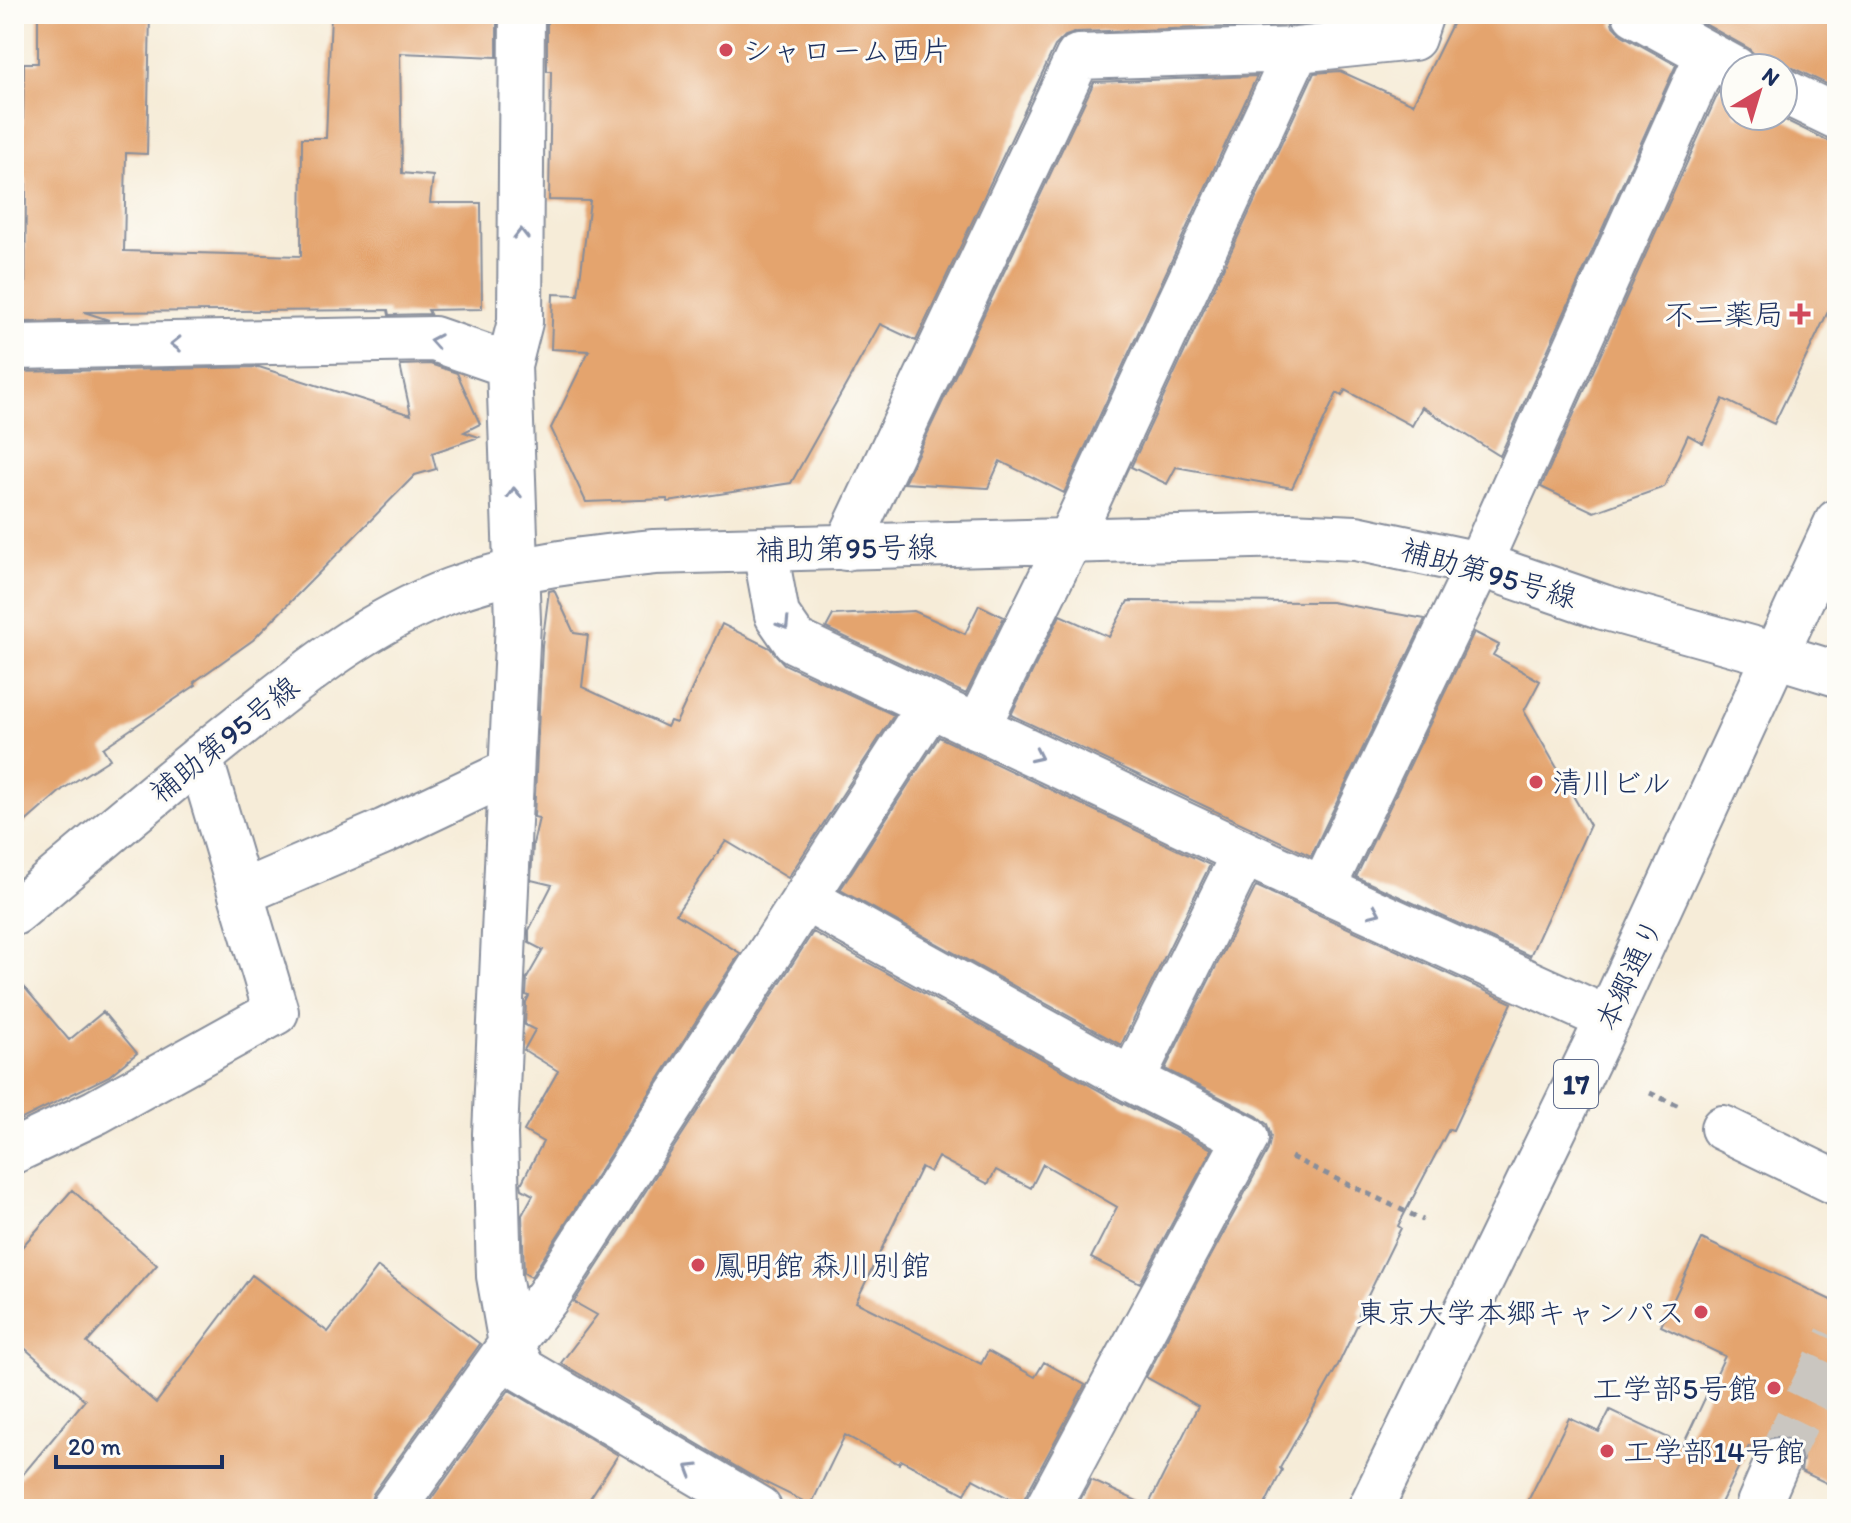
<svg xmlns="http://www.w3.org/2000/svg" width="1851" height="1523" font-family="Itim,'Klee One',sans-serif">
  <style>
    .building { fill: #e4a46e }
    .lines { fill: none; stroke-linecap: round; stroke-linejoin: round }
    .minor-tunnel { stroke: #cac6c0; stroke-width: 44; stroke-dasharray: 44 22; stroke-linecap: butt }
    .minor-casing { stroke: #888e9b; stroke-width: 48 }
    .major-casing { stroke: #888e9b; stroke-width: 48 }
    .highway-casing { stroke: #888e9b; stroke-width: 48 }
    .path { stroke: #888e9b; stroke-width: 5; stroke-dasharray: 6 6; stroke-linecap: butt }
    .minor { stroke: #fff; stroke-width: 44 }
    .major { stroke: #fff; stroke-width: 44 }
    .highway { stroke: #fff; stroke-width: 44 }
    .oneway { stroke: #8d97ae }
    .poi-dot { fill: #d1495b; stroke: #fdfcf7; stroke-width: 3 }
    .labels { text-anchor: middle; dominant-baseline: central; stroke-width: 6; stroke-linejoin: round; paint-order: stroke }
    .shield { fill: #fdfcf7; stroke: #5f6c8c; stroke-width: 2 }
    .shield-label { font-size: 28px; font-weight: bold; fill: #1b2f5e }
    .poi-label { font-size: 30px; fill: #1b2f5e; stroke: #fdfcf7; text-anchor: start }
    .street-label { font-size: 30px; fill: #1b2f5e; stroke: #fdfcf7 }
  </style>
  <rect width="100%" height="100%" fill="#fdfcf7"/>
  <filter id="ink" filterUnits="userSpaceOnUse"><feTurbulence type="fractalNoise" baseFrequency=".0125" numOctaves="2"/><feDisplacementMap in="SourceGraphic" scale="16" xChannelSelector="R" yChannelSelector="G"/><feConvolveMatrix kernelMatrix="1 2 1 2 8 2 1 2 1" color-interpolation-filters="sRGB"/></filter>
  <filter id="wash" filterUnits="userSpaceOnUse"><feTurbulence type="fractalNoise" baseFrequency=".006" numOctaves="4" result="noise"/><feDisplacementMap in="SourceGraphic" scale="32" xChannelSelector="R" yChannelSelector="G"/><feGaussianBlur stdDeviation="1.8" result="paint"/><feColorMatrix in="noise" values="0 0 0 0 0 0 0 0 0 0 0 0 0 0 0 0 0 1.4 0 .05"/><feComposite in="paint" operator="in"/></filter>
  <g filter="url(#wash)">
    <rect width="100%" height="100%" fill="#f6ecd8"/>
    <g id="blocks">
      <path class="building" d="M38 14H150L147 154 126 153 124 251 301 256 302 138H326L331 14H497V57L400 53 402 173 433 176 430 203H481L482 309 428 310 430 314 389 315 388 310 84 312 109 320 25 322 26 178H22L24 63H38Z
        M547 14H1337L1336 21 1295 25 1077 32 1065 36 1055 46 916 341 880 324 791 483 668 502 667 499 586 502 551 428 589 351 551 349 553 294 578 295 590 201 549 200 551 71H547Z
        M1457 14H1610L1613 26 1622 35 1676 65 1500 456 1422 407 1412 426 1345 390 1342 396 1337 393 1292 488 1176 467 1167 484 1131 467 1314 73 1340 71 1413 104Z
        M1687 14H1837V89L1793 68 1782 66 1760 68 1757 57 1748 48Z
        M1257 76 1064 493 1000 461 988 488 904 483 1094 82Z
        M1720 89 1735 94V116H1777L1826 140 1837 142V293L1774 424 1723 399 1703 443 1688 435 1664 487 1594 512 1541 487Z
        M430 364 457 373 480 424 464 432 479 437 432 453 436 469 415 475 253 640 194 682 196 685 103 748 110 759 63 789 14 832 15 372 259 367 411 415 400 365Z
        M554 590 574 633 588 635 582 687 667 727 670 721 676 723 722 624 770 648 784 664 894 715 788 878 726 841 676 914 740 953 531 1277 524 1273 522 1215 533 1195 522 1189 521 1184 543 1142 524 1131 558 1071 524 1050 535 1030 525 1025 526 1002 529 996 526 995 527 978 543 950 529 943V930L552 885 531 880 533 844 539 818 534 817 542 645 549 591Z
        M1128 601 1331 602 1425 619 1311 856 1011 715 1060 615 1109 637Z
        M979 605 1004 617 966 694 826 628 833 615 914 611 965 634Z
        M1474 632 1499 645 1493 655 1540 681 1524 711 1590 825 1530 956 1356 877Z
        M939 737 1210 865 1121 1045 840 890Z
        M1256 886 1512 1003 1453 1130 1449 1129 1398 1226 1401 1228 1359 1314 1362 1315 1338 1365 1280 1468 1282 1470 1263 1509H1075L1091 1480 1148 1506 1198 1406 1146 1377 1268 1150 1271 1136 1267 1124 1257 1116 1165 1069Z
        M813 932 1120 1102 1212 1149 1140 1283 1091 1258 1117 1207 1043 1164 1031 1188 996 1170 988 1184 938 1157 930 1172 921 1167 856 1302 981 1364 988 1351 1035 1377 1044 1362 1085 1385 1025 1497 1023 1506 973 1479 965 1494 901 1460 899 1464 845 1435 811 1505 752 1476 561 1363 597 1315 574 1302Z
        M14 975 69 1040 103 1012 137 1053 109 1076 14 1123Z
        M72 1190 157 1265 87 1343 156 1403 252 1275 328 1332 378 1267 480 1344 373 1494 368 1509H14V1485L85 1400 14 1339V1256Z
        M1702 1239 1837 1303V1488L1801 1471 1803 1458 1798 1446 1789 1437 1776 1435 1764 1440 1756 1449 1749 1446 1718 1509H1524L1569 1418 1599 1432 1610 1410 1683 1445 1725 1356 1661 1326Z
        M509 1390 618 1455 583 1509H424Z"/>
    </g>
  </g>
  <g filter="url(#ink)">
    <use href="#blocks" fill-opacity="0" stroke="#888e9b" stroke-width="2"/>
    <g class="lines">
      <path class="minor-tunnel" d="M1778 1460 1837 1338"/>
      <g class="minor-casing">
        <path id="minor" d="M522 14 520 322 509 365 518 621 495 1134 499 1276 511 1344 523 1370 759 1509
          M1635 14 1735 69
          M1783 91 1837 117
          M14 347 434 339 509 365
          M846 548 1078 57 1297 50 1413 38 1421 14
          M765 550 777 615 795 641 1244 853 1608 1019
          M977 728 1068 543 1297 50
          M1323 888 1479 564 1707 56
          M241 893 385 831 511 771
          M806 899 1132 1080 1246 1138 1047 1509
          M14 913C88 851 162 787 238 727 305 673 371 620 452 590 517 566 585 559 654 552L1289 535 1356 538 1479 564 1603 607 1775 655
          M1132 1080 1244 853
          M1723 1128 1837 1183
          M14 1151 96 1112 276 1012 200 757
          M393 1509 511 1344 548 1296 930 705
          M1761 1509 1759 1504 1778 1460"/>
      </g>
      <g class="major-casing">
        <path id="major" d="M1775 655 1837 674"/>
      </g>
      <g class="highway-casing">
        <path id="highway" d="M1370 1509 1608 1019 1837 522"/>
      </g>
      <path class="path" d="M1650 1093 1679 1106
        M1291 1157 1423 1220"/>
      <use href="#minor" class="minor"/>
      <use href="#major" class="major"/>
      <use href="#highway" class="highway"/>
    </g>
    <defs><path id="oneway-chevron" d="M-2-3.5L2.5 0L-2 3.5" fill="none" stroke-width="1.6" stroke-linecap="round" stroke-linejoin="round" transform="scale(2)"/></defs>
    <g class="oneway">
      <use href="#oneway-chevron" transform="translate(521 234) rotate(-90)"/>
      <use href="#oneway-chevron" transform="translate(435 341) rotate(-170)"/>
      <use href="#oneway-chevron" transform="translate(176 344) rotate(179)"/>
      <use href="#oneway-chevron" transform="translate(514 493) rotate(-92)"/>
      <use href="#oneway-chevron" transform="translate(784 624) rotate(58)"/>
      <use href="#oneway-chevron" transform="translate(1037 756) rotate(25)"/>
      <use href="#oneway-chevron" transform="translate(1375 912) rotate(24)"/>
      <use href="#oneway-chevron" transform="translate(691 1469) rotate(-149)"/>
    </g>
  </g>
  <g class="poi-dot">
    <circle cx="726" cy="50" r="8"/>
    <path d="M1796 302h8v8h8v8h-8v8h-8v-8h-8v-8h8z"/>
    <circle cx="1536" cy="782" r="8"/>
    <circle cx="698" cy="1265" r="8"/>
    <circle cx="1701" cy="1312" r="8"/>
    <circle cx="1774" cy="1388" r="8"/>
    <circle cx="1607" cy="1451" r="8"/>
  </g>
  <g class="labels">
    <rect class="shield" x="1554" y="1060" width="44" height="48" rx="6"/>
    <g class="shield-label">
      <text x="1576" y="1084">17</text>
    </g>
    <g class="poi-label">
      <text x="742" y="50">シャローム西片</text>
      <text x="1784" y="314" text-anchor="end">不二薬局</text>
      <text x="1552" y="782">清川ビル</text>
      <text x="714" y="1265">鳳明館 森川別館</text>
      <text x="1685" y="1312" text-anchor="end">東京大学本郷キャンパス</text>
      <text x="1758" y="1388" text-anchor="end">工学部5号館</text>
      <text x="1623" y="1451">工学部14号館</text>
    </g>
    <g class="street-label">
      <text transform="translate(846 548) rotate(-1)">補助第95号線</text>
      <text transform="translate(1489 573) rotate(16)">補助第95号線</text>
      <text transform="translate(224 739) rotate(-39)">補助第95号線</text>
      <text transform="translate(1629 974) rotate(-65)">本郷通り</text>
    </g>
  </g>
  <rect width="1851" height="1523" fill="none" stroke="#fdfcf7" stroke-width="48"/>
  <g transform="translate(1759 92) rotate(38)"><circle r="38" fill="#fdfcf7" stroke="#a3aaba" stroke-width="2"/>
  <path d="M0-6L14 30L0 20L-14 30Z" fill="#d1495b"/>
  <text y="-12" font-size="22" font-weight="bold" text-anchor="middle" fill="#1b2f5e">N</text>
  </g>
  <path d="M56 1455v12h166v-12" fill="none" stroke="#1b2f5e" stroke-width="4"/>
  <text x="68" y="1455" font-size="24" fill="#1b2f5e" stroke="#fdfcf7" stroke-width="6" paint-order="stroke">20 m</text>
</svg>
